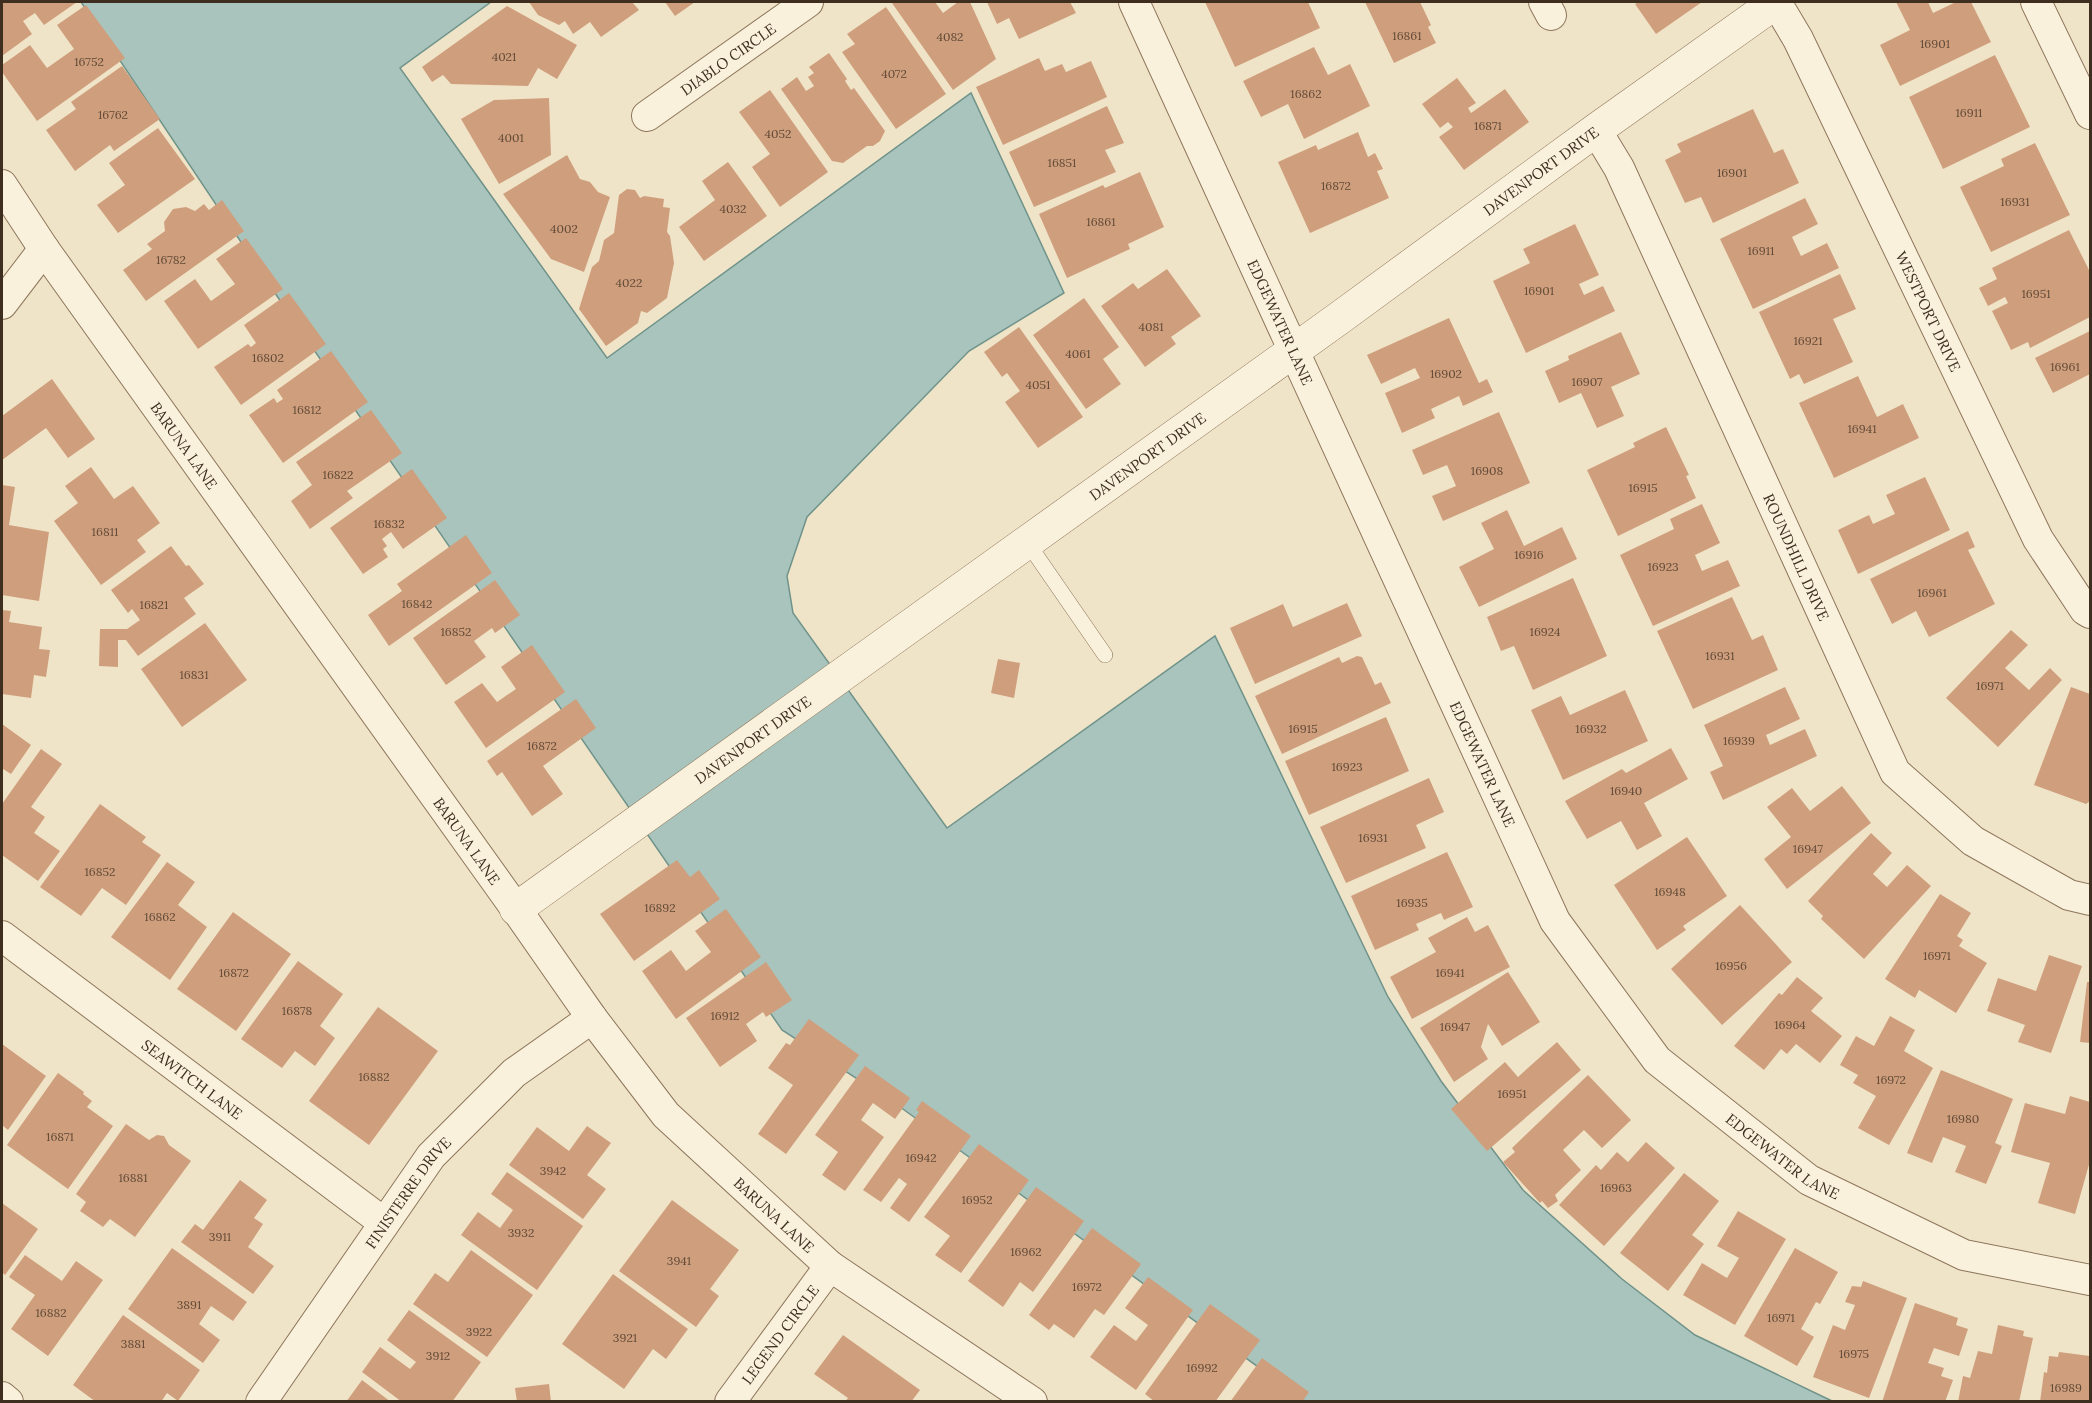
<svg xmlns="http://www.w3.org/2000/svg" width="2092" height="1403" font-family="Lora,serif">
  <style>
    .water { fill: #a9c4bc; stroke: #6f938a; stroke-width: 1.5 }
    .building { fill: #cf9f7d }
    .lines { fill: none; stroke-linecap: round; stroke-linejoin: round }
    .service-casing { stroke: #8d765c; stroke-width: 16 }
    .minor-casing { stroke: #8d765c; stroke-width: 32 }
    .tertiary-casing { stroke: #8d765c; stroke-width: 34 }
    .service { stroke: #faf1dc; stroke-width: 15 }
    .minor { stroke: #faf1dc; stroke-width: 30 }
    .tertiary { stroke: #faf1dc; stroke-width: 33 }
    .labels { text-anchor: middle; dominant-baseline: central; stroke-width: 4.5; stroke-linejoin: round; paint-order: stroke }
    .number-label { font-size: 12px; fill: #624a37 }
    .street-label { font-size: 15px; fill: #3d2e20; stroke: #f7eed8 }
  </style>
  <rect width="100%" height="100%" fill="#f0e4c8"/>
  <path class="water" d="M81 2H491L400 68 607 358 971 93 1064 293 969 351 807 517 787 576 793 613 947 828 1215 636 1388 997 1441 1081 1523 1190 1622 1279 1695 1335 1832 1401H1305L896 1104 782 1030 281 302Z"/>
  <path class="building" d="M2 2H77L44 25 35 13 23 21 32 34 2 56Z
    M529 2H632L639 10 601 37 590 22 573 34 565 21 559 25 538 15Z
    M665 2H695L675 16Z
    M894 2H935L943 13 958 2H970L996 59 953 90 892 3Z
    M987 2H1070L1076 13 1019 39 1009 18 997 24Z
    M1205 2H1308L1320 28 1235 67Z
    M1365 2H1420L1431 25 1428 27 1436 43 1394 63Z
    M1639 2H1702L1656 34 1635 4Z
    M1896 2H1928L1933 13 1956 2H1971L1991 42 1900 86 1880 45 1910 30Z
    M86 5 125 58 37 121 2 72V65L30 45 47 68 74 49 57 25Z
    M507 6 577 45 557 79 538 68 528 86 451 84 443 75 432 82 422 67Z
    M886 7 946 94 896 129 842 52 855 44 847 34Z
    M1314 47 1328 75 1350 64 1370 106 1304 139 1288 104 1261 117 1243 81Z
    M829 53 847 79 845 81 851 90 854 88 885 131 880 141 873 146H867L843 163 832 161 781 89 797 77 806 91 814 86 808 77 814 73 809 67Z
    M1995 55 2030 127 1943 169 1909 97Z
    M1039 58 1045 71 1062 64 1066 72 1091 61 1107 97 1003 145 976 87Z
    M122 66 160 119 114 151 110 145 75 171 46 130 76 109 71 102Z
    M1457 78 1476 103 1468 108 1471 113 1505 89 1529 122 1464 170 1439 137 1453 127 1448 122 1440 128 1422 104Z
    M770 90 828 172 780 207 752 167 770 154 739 112Z
    M549 98 551 155 499 184 461 119 494 100Z
    M1107 106 1124 143 1105 150 1116 172 1034 207 1009 152Z
    M1753 109 1774 153 1783 149 1799 183 1713 223 1701 197 1685 203 1665 160 1681 152 1677 144Z
    M158 128 195 179 118 233 97 205 125 185 109 163Z
    M1358 132 1368 157 1375 153 1383 169 1377 171 1389 198 1310 233 1278 162 1316 145 1318 150Z
    M2035 143 2070 215 1991 252 1960 187 2004 166 2001 159Z
    M567 155 580 179 590 182 598 192 610 197 584 272 551 259 503 194Z
    M728 162 767 216 704 261 679 227 715 200 702 181Z
    M1140 172 1164 227 1128 244 1130 249 1067 278 1039 214 1103 185 1105 188Z
    M627 189 635 190 640 198 644 196 664 199 663 207 670 208 667 232 670 236 674 263 667 298 647 313 641 311 638 323 606 346 579 309 592 267 599 261 604 240 614 233 619 195Z
    M1805 198 1818 224 1792 237 1801 256 1827 243 1839 268 1753 309 1720 239Z
    M222 200 244 231 146 301 123 270 152 249 147 244 165 231 164 222 173 209 186 207 195 211 204 204 209 210Z
    M1575 224 1599 275 1579 284 1584 295 1603 286 1615 311 1526 353 1493 281 1530 263 1523 249Z
    M2069 230 2090 272V317L2030 348 2028 342 2011 350 1992 311 2008 303 2005 297 1988 306 1979 288 1997 279 1992 268Z
    M246 238 283 289 198 349 164 301 195 279 211 301 235 284 216 259Z
    M1167 269 1201 316 1171 337 1176 344 1145 367 1101 306 1133 283 1138 289Z
    M1840 274 1856 309 1833 319 1853 362 1804 384 1799 374 1790 379 1759 312Z
    M289 293 326 344 241 405 214 367 248 344 251 347 256 343 244 325Z
    M1084 298 1119 347 1103 359 1121 384 1086 409 1033 335Z
    M1449 318 1479 383 1487 379 1493 392 1463 406 1459 396 1431 409 1435 418 1402 433 1385 393 1420 378 1415 368 1381 384 1367 355Z
    M1019 327 1083 417 1038 448 1005 402 1020 391 1007 373 1002 377 984 352Z
    M2090 331V374L2053 393 2035 358Z
    M1621 332 1640 374 1611 387 1624 416 1597 428 1581 393 1559 403 1545 371 1569 360 1568 356Z
    M331 351 368 402 283 463 249 415 274 398 277 403 283 399 277 390Z
    M1858 376 1877 417 1903 404 1919 438 1834 478 1799 403Z
    M52 379 95 439 68 458 46 428 2 460V416Z
    M371 410 402 453 347 491 353 498 310 529 291 501 312 485 296 462Z
    M1499 412 1530 483 1443 521 1432 496 1456 486 1447 465 1423 475 1412 450Z
    M1666 427 1689 475 1686 476 1696 498 1618 536 1587 470 1635 447 1633 443Z
    M91 467 114 499 133 486 160 523 137 540 146 552 101 585 54 521 78 503 65 486Z
    M412 469 447 518 403 549 391 532 382 539 387 546 383 549 388 557 363 574 330 528Z
    M1925 477 1950 530 1858 574 1838 530 1869 515 1873 524 1895 514 1886 495Z
    M2 485 15 487 9 525 49 532 39 601 2 595Z
    M1702 504 1720 543 1695 555 1702 571 1728 560 1740 586 1653 626 1620 555 1674 529 1670 519Z
    M1507 510 1524 546 1562 527 1577 559 1479 607 1459 567 1494 549 1481 523Z
    M1968 531 1975 547 1968 550 1995 604 1929 637 1916 611 1892 624 1870 579Z
    M466 535 492 573 389 646 368 615 402 591 397 584Z
    M171 546 186 566 189 565 204 584 184 598 196 614 138 656 126 640H118V667L99 666 100 629H127L140 620 132 609 128 613 111 590Z
    M1573 578 1607 656 1533 690 1514 646 1501 651 1487 617Z
    M495 580 520 615 495 633 492 628 474 641 486 657 446 685 413 638Z
    M1732 597 1752 640 1763 635 1778 670 1693 709 1657 631Z
    M1347 603 1362 636 1255 684 1230 628 1283 604 1293 627Z
    M2 610 11 611 9 622 42 627 39 649 50 650 46 677 34 675 31 698 2 694Z
    M205 623 247 680 182 727 141 669Z
    M2011 630 2028 645 2005 668 2029 690 2050 668 2062 680 1998 747 1946 698Z
    M532 645 565 692 486 748 454 702 482 683 497 702 516 689 501 667Z
    M1357 656 1362 657 1375 685 1381 682 1391 703 1282 754 1255 696 1339 657 1342 663Z
    M998 659 1020 663 1014 698 991 693Z
    M1785 687 1800 719 1766 735 1770 745 1805 729 1817 756 1723 800 1710 772 1723 766 1704 725Z
    M2071 687 2090 694V801L2086 804 2034 785Z
    M1625 690 1648 741 1563 780 1531 710 1561 696 1570 715Z
    M576 699 596 728 543 766 563 794 532 816 502 772 497 776 487 761Z
    M1386 717 1409 771 1309 815 1285 761Z
    M2 724 31 745 11 774 3 769 2 771Z
    M1671 748 1688 779 1644 803 1662 836 1637 850 1621 821 1587 839 1565 801 1622 769 1626 773Z
    M41 749 62 764 31 807 45 817 34 833 60 851 38 881 2 855V804Z
    M1429 778 1444 812 1416 825 1426 848 1346 883 1320 827Z
    M1842 786 1871 823 1787 889 1764 859 1791 837 1767 807 1792 788 1810 811Z
    M100 804 146 837 142 842 161 855 126 905 102 888 81 916 40 887Z
    M1871 833 1892 853 1873 874 1887 887 1907 865 1931 886 1864 959 1821 919 1823 916 1808 901Z
    M1687 837 1727 896 1683 926 1686 930 1657 950 1614 885Z
    M1447 852 1473 907 1444 920 1441 913 1416 924 1419 930 1375 950 1351 896Z
    M677 860 690 877 699 870 720 899 634 961 600 914Z
    M167 862 195 882 178 905 207 927 170 980 111 937Z
    M1940 894 1971 913 1957 936 1963 940 1959 946 1987 963 1956 1013 1919 990 1915 998 1885 979Z
    M1740 905 1792 962 1722 1025 1671 969Z
    M726 909 761 957 676 1019 642 971 671 950 686 971 711 952 695 931Z
    M233 912 291 954 236 1031 177 989Z
    M1467 917 1475 932 1488 925 1510 967 1412 1019 1390 977 1436 952 1428 938Z
    M2049 955 2082 966 2051 1053 2018 1042 2025 1025 1987 1011 1998 978 2036 991Z
    M298 961 343 994 320 1026 335 1038 315 1066 295 1051 282 1068 241 1039Z
    M766 962 792 1000 766 1017 763 1012 746 1024 757 1041 720 1067 686 1018Z
    M1508 972 1540 1022 1502 1046 1488 1024 1481 1047 1488 1059 1454 1082 1420 1028Z
    M1797 977 1823 998 1811 1011 1842 1036 1820 1063 1796 1044 1787 1054 1781 1049 1764 1070 1734 1046 1779 993 1782 995Z
    M2087 982H2090V1043L2080 1042Z
    M378 1007 438 1051 369 1145 309 1101Z
    M1890 1016 1915 1030 1904 1051 1933 1068 1889 1145 1858 1128 1876 1096 1853 1083 1858 1075 1840 1065 1856 1036 1874 1046Z
    M809 1019 859 1055 786 1154 758 1134 793 1085 768 1068 786 1043 790 1045Z
    M1557 1042 1581 1070 1487 1151 1451 1109 1505 1062 1518 1077Z
    M2 1044 46 1076 8 1130 2 1125Z
    M865 1066 910 1098 895 1119 873 1103 861 1120 884 1137 845 1191 822 1175 838 1152 815 1135Z
    M1941 1070 2013 1099 1995 1143 2002 1146 1986 1184 1955 1172 1966 1146 1943 1137 1932 1163 1907 1153Z
    M58 1073 84 1092 83 1094 92 1101 87 1107 113 1126 68 1189 7 1145Z
    M1588 1075 1631 1120 1602 1148 1584 1130 1563 1150 1581 1170 1555 1195 1558 1201 1548 1208 1542 1201 1540 1203 1503 1162 1515 1152 1512 1148Z
    M2070 1096 2090 1102V1161L2075 1214 2038 1203 2050 1163 2011 1152 2025 1103 2065 1114Z
    M922 1101 971 1136 909 1222 890 1208 907 1184 899 1178 881 1202 863 1190 919 1112 916 1110Z
    M126 1124 149 1140 157 1135 164 1136 169 1145 191 1161 135 1237 110 1219 103 1227 80 1211 86 1202 76 1194Z
    M587 1126 611 1143 587 1175 606 1189 583 1219 509 1165 537 1127 569 1151Z
    M1646 1142 1675 1168 1604 1246 1559 1205 1596 1165 1601 1170 1617 1152 1628 1162Z
    M979 1144 1029 1180 961 1273 935 1255 950 1236 924 1217Z
    M507 1172 583 1226 537 1290 461 1235 478 1212 500 1228 513 1210 491 1194Z
    M1684 1173 1719 1201 1692 1235 1704 1244 1668 1291 1620 1253Z
    M240 1180 267 1200 254 1218 263 1224 248 1247 274 1266 253 1294 181 1242 195 1224 203 1230Z
    M1036 1187 1084 1221 1033 1292 1020 1282 1003 1307 968 1281Z
    M672 1200 739 1250 710 1289 719 1296 696 1327 619 1271Z
    M2 1203 38 1229 5 1275 2 1272Z
    M1738 1211 1786 1239 1735 1325 1683 1295 1702 1263 1727 1278 1739 1258 1717 1246Z
    M1092 1228 1141 1264 1104 1315 1095 1309 1074 1338 1054 1324 1049 1330 1029 1315Z
    M172 1248 247 1302 233 1321 211 1306 199 1324 220 1340 203 1363 128 1309Z
    M1795 1248 1838 1272 1820 1304 1816 1302 1801 1329 1814 1337 1797 1366 1744 1336Z
    M471 1250 533 1295 487 1357 413 1304 435 1273 448 1282Z
    M25 1255 62 1281 76 1261 103 1280 48 1356 11 1329 35 1295 9 1277Z
    M613 1274 688 1329 666 1359 653 1349 624 1389 562 1344Z
    M1148 1277 1193 1310 1136 1390 1090 1357 1114 1325 1136 1341 1148 1325 1125 1308Z
    M1863 1281 1907 1298 1869 1398 1813 1377 1833 1325 1845 1330 1855 1305 1845 1302 1852 1286 1861 1287Z
    M1915 1303 1958 1318 1956 1325 1968 1329 1959 1356 1934 1348 1928 1363 1944 1368 1941 1376 1953 1380 1945 1402H1882Z
    M1210 1304 1260 1340 1215 1402H1155L1145 1394Z
    M409 1310 481 1362 452 1402H402L362 1372 380 1347 410 1369 416 1362 387 1340Z
    M123 1315 200 1370 178 1401 167 1393 161 1402H96L73 1385Z
    M1998 1325 2024 1331 2023 1336 2033 1338 2019 1402H1958L1963 1376 1970 1378 1978 1351 1992 1354Z
    M843 1335 920 1390 911 1402H845L848 1398 814 1374Z
    M2059 1352 2090 1356V1402H2040L2044 1372 2047 1373 2049 1356 2058 1357Z
    M1262 1358 1309 1392 1302 1402H1230Z
    M362 1380 391 1402H346Z
    M549 1384 551 1402H517L515 1388Z"/>
  <g class="lines">
    <g class="service-casing">
      <path id="service" d="M1027 542 1105 655"/>
    </g>
    <g class="minor-casing">
      <g id="minor">
        <path id="s1" d="M1134 2 1555 921 1657 1060 1809 1180 1964 1255 2090 1280"/>
        <path d="M1544 2 1551 15"/>
        <path id="s2" d="M1776 2 1798 39 2038 539 2085 610 2090 613"/>
        <path d="M2036 2 2090 114"/>
        <path id="s3" d="M647 116 808 2"/>
        <path id="s4" d="M1596 130 1619 168 1895 772 1973 841 2069 895 2090 900"/>
        <path id="s5" d="M2 185 44 249 516 909 592 1018 666 1115 830 1266 1032 1402"/>
        <path d="M2 304 44 249"/>
        <path id="s6" d="M2 936 383 1222"/>
        <path d="M2 1397 8 1402"/>
        <path id="s7" d="M261 1402 431 1156 514 1073 592 1018"/>
        <path id="s8" d="M730 1402 830 1266"/>
      </g>
    </g>
    <g class="tertiary-casing">
      <g id="tertiary">
        <path id="s9" d="M516 909 1338 319 1596 130 1776 2"/>
      </g>
    </g>
    <use href="#service" class="service"/>
    <use href="#minor" class="minor"/>
    <use href="#tertiary" class="tertiary"/>
  </g>
  <g class="labels">
    <g class="number-label">
      <text x="1407" y="35">16861</text>
      <text x="950" y="36">4082</text>
      <text x="1935" y="43">16901</text>
      <text x="504" y="56">4021</text>
      <text x="89" y="61">16752</text>
      <text x="894" y="73">4072</text>
      <text x="1306" y="93">16862</text>
      <text x="1969" y="112">16911</text>
      <text x="113" y="114">16762</text>
      <text x="1488" y="125">16871</text>
      <text x="778" y="133">4052</text>
      <text x="511" y="137">4001</text>
      <text x="1062" y="162">16851</text>
      <text x="1732" y="172">16901</text>
      <text x="1336" y="185">16872</text>
      <text x="2015" y="201">16931</text>
      <text x="733" y="208">4032</text>
      <text x="1101" y="221">16861</text>
      <text x="564" y="228">4002</text>
      <text x="1761" y="250">16911</text>
      <text x="171" y="259">16782</text>
      <text x="629" y="282">4022</text>
      <text x="1539" y="290">16901</text>
      <text x="2036" y="293">16951</text>
      <text x="1151" y="326">4081</text>
      <text x="1808" y="340">16921</text>
      <text x="1078" y="353">4061</text>
      <text x="268" y="357">16802</text>
      <text x="2065" y="366">16961</text>
      <text x="1446" y="373">16902</text>
      <text x="1587" y="381">16907</text>
      <text x="1038" y="384">4051</text>
      <text x="307" y="409">16812</text>
      <text x="1862" y="428">16941</text>
      <text x="1487" y="470">16908</text>
      <text x="338" y="474">16822</text>
      <text x="1643" y="487">16915</text>
      <text x="389" y="523">16832</text>
      <text x="105" y="531">16811</text>
      <text x="1529" y="554">16916</text>
      <text x="1663" y="566">16923</text>
      <text x="1932" y="592">16961</text>
      <text x="417" y="603">16842</text>
      <text x="154" y="604">16821</text>
      <text x="456" y="631">16852</text>
      <text x="1545" y="631">16924</text>
      <text x="1720" y="655">16931</text>
      <text x="194" y="674">16831</text>
      <text x="1990" y="685">16971</text>
      <text x="1303" y="728">16915</text>
      <text x="1591" y="728">16932</text>
      <text x="1739" y="740">16939</text>
      <text x="542" y="745">16872</text>
      <text x="1347" y="766">16923</text>
      <text x="1626" y="790">16940</text>
      <text x="1373" y="837">16931</text>
      <text x="1808" y="848">16947</text>
      <text x="100" y="871">16852</text>
      <text x="1670" y="891">16948</text>
      <text x="1412" y="902">16935</text>
      <text x="660" y="907">16892</text>
      <text x="160" y="916">16862</text>
      <text x="1937" y="955">16971</text>
      <text x="1731" y="965">16956</text>
      <text x="234" y="972">16872</text>
      <text x="1450" y="972">16941</text>
      <text x="297" y="1010">16878</text>
      <text x="725" y="1015">16912</text>
      <text x="1790" y="1024">16964</text>
      <text x="1455" y="1026">16947</text>
      <text x="374" y="1076">16882</text>
      <text x="1891" y="1079">16972</text>
      <text x="1512" y="1093">16951</text>
      <text x="1963" y="1118">16980</text>
      <text x="60" y="1136">16871</text>
      <text x="921" y="1157">16942</text>
      <text x="553" y="1170">3942</text>
      <text x="133" y="1177">16881</text>
      <text x="1616" y="1187">16963</text>
      <text x="977" y="1199">16952</text>
      <text x="521" y="1232">3932</text>
      <text x="220" y="1236">3911</text>
      <text x="1026" y="1251">16962</text>
      <text x="679" y="1260">3941</text>
      <text x="1087" y="1286">16972</text>
      <text x="189" y="1304">3891</text>
      <text x="51" y="1312">16882</text>
      <text x="1781" y="1317">16971</text>
      <text x="479" y="1331">3922</text>
      <text x="625" y="1337">3921</text>
      <text x="133" y="1343">3881</text>
      <text x="1854" y="1353">16975</text>
      <text x="438" y="1355">3912</text>
      <text x="1202" y="1367">16992</text>
      <text x="2066" y="1387">16989</text>
    </g>
    <g class="street-label">
      <text stroke="none"><textPath href="#s3" startOffset="99">DIABLO CIRCLE</textPath></text>
      <text stroke="none"><textPath href="#s9" startOffset="1263">DAVENPORT DRIVE</textPath></text>
      <text stroke="none"><textPath href="#s2" startOffset="345">WESTPORT DRIVE</textPath></text>
      <text stroke="none"><textPath href="#s1" startOffset="352">EDGEWATER LANE</textPath></text>
      <text stroke="none"><textPath href="#s5" startOffset="318">BARUNA LANE</textPath></text>
      <text stroke="none"><textPath href="#s9" startOffset="777">DAVENPORT DRIVE</textPath></text>
      <text stroke="none"><textPath href="#s4" startOffset="472">ROUNDHILL DRIVE</textPath></text>
      <text stroke="none"><textPath href="#s9" startOffset="291">DAVENPORT DRIVE</textPath></text>
      <text stroke="none"><textPath href="#s1" startOffset="838">EDGEWATER LANE</textPath></text>
      <text stroke="none"><textPath href="#s5" startOffset="804">BARUNA LANE</textPath></text>
      <text stroke="none"><textPath href="#s6" startOffset="238">SEAWITCH LANE</textPath></text>
      <text stroke="none"><textPath href="#s1" startOffset="1342">EDGEWATER LANE</textPath></text>
      <text stroke="none"><textPath href="#s7" startOffset="256">FINISTERRE DRIVE</textPath></text>
      <text stroke="none"><textPath href="#s5" startOffset="1290">BARUNA LANE</textPath></text>
      <text stroke="none"><textPath href="#s8" startOffset="84">LEGEND CIRCLE</textPath></text>
    </g>
  </g>
  <rect width="2092" height="1403" fill="none" stroke="#3d2e20" stroke-width="6"/>
</svg>
